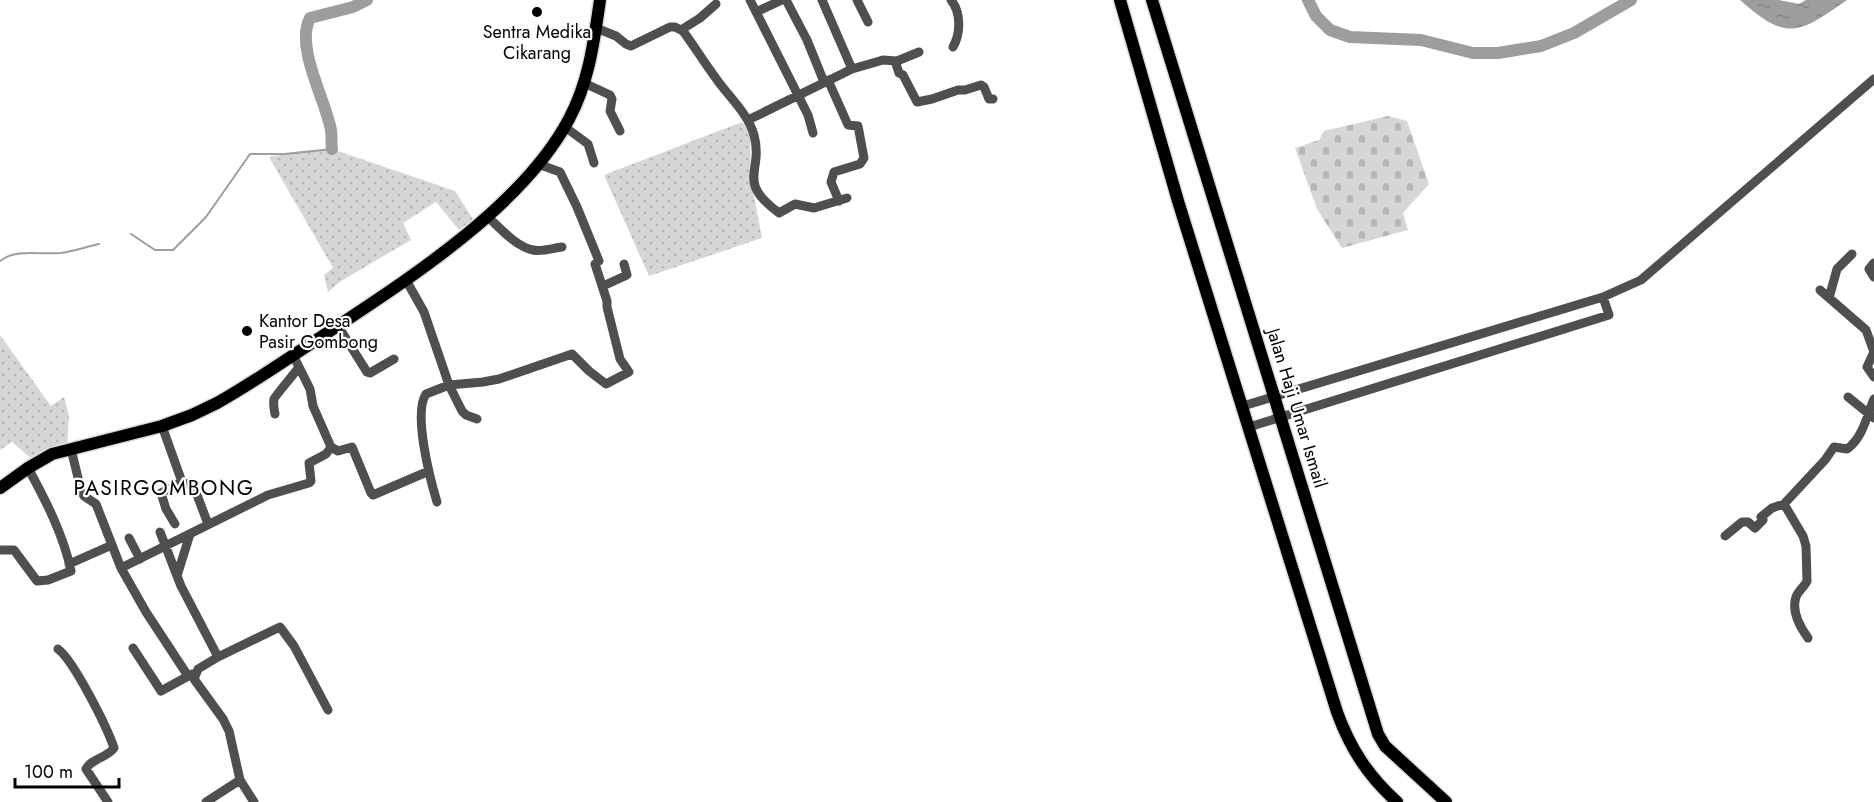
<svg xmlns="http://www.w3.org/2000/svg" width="1874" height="802" font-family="Jost,sans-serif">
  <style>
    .grass { fill: url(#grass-dots) }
    .cemetery { fill: url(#cemetery-stones) }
    .water { fill: url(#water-ripples) }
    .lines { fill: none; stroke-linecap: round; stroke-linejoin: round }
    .stream { stroke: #9d9d9d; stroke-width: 2 }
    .river { stroke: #9d9d9d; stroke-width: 12 }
    .major-casing { stroke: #dbdbdb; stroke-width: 15 }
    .minor { stroke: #4f4f4f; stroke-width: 9 }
    .major { stroke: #000; stroke-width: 12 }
    .poi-dot { fill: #000; stroke: #fff; stroke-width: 2 }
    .labels { text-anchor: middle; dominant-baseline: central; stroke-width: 4.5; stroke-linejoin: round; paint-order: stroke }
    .poi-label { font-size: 18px; fill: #000; stroke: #fff }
    .street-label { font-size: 18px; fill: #000; stroke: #fff }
    .quarter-label { font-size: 21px; letter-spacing: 1.5px; fill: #000; stroke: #fff }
  </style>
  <defs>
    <pattern id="grass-dots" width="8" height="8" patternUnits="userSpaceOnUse" patternTransform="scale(1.5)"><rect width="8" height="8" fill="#d6d6d6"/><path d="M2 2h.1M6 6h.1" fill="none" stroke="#b6b6b6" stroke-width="1.8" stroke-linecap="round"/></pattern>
    <pattern id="cemetery-stones" width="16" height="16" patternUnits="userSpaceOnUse" patternTransform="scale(1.5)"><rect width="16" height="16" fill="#d6d6d6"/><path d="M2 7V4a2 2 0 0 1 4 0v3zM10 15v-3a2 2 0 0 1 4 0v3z" fill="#b6b6b6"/></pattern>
    <pattern id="water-ripples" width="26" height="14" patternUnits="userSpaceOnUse" patternTransform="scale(1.5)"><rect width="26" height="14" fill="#9d9d9d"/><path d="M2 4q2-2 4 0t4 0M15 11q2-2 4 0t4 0" fill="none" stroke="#858585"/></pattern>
  </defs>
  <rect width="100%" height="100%" fill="#fff"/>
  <path class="grass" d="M742 122 750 131 751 180 762 238 649 276 604 175Z
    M332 149 455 191 473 219 459 230 436 202 403 223 411 240 341 281 328 292 324 275 333 268 269 157 294 152Z
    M0 335 51 406 64 397 69 416 67 447 33 460 12 442 0 450Z"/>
  <path class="cemetery" d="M1388 116 1407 121 1429 184 1403 213 1408 230 1342 248 1317 209 1295 148 1319 140 1324 131Z"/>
  <path class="water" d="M1740 0H1779L1799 4 1806 0H1847C1799 33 1788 43 1740 0Z"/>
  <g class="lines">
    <path class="stream" d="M131 234 155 250H173L206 217 250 154H285L332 149
      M0 261C16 248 42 255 61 253 74 251 86 247 99 244"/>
    <path class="river" d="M1308 0 1316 16 1330 30 1350 37 1421 40 1473 53H1498L1541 46 1574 33 1631 0
      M332 149C331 143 332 136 331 130 325 98 295 47 310 18L353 7 367 0"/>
    <g class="major-casing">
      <path id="major" d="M1120 0 1178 201 1337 712C1350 748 1368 776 1397 802
        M1152 0 1378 734 1385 746 1446 802
        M0 488 28 468 52 454 162 426 192 415 217 403C253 383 287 359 321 337 404 282 522 208 569 119 589 82 594 41 600 0"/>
    </g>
    <path class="minor" d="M750 0 808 115 813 133
      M786 0 807 40 824 82
      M822 0 852 69
      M857 0 868 22
      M951 0C961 12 961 33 953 47
      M756 12 782 0
      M596 28 616 36 626 44 631 46 670 27H675L683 31C694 46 704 62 715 77 727 95 748 113 754 135 764 173 735 180 779 213L795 204 814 208 847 198
      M681 30 700 18 716 4
      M895 61 899 73 903 75 917 102 932 99 958 90H965L981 85 984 87 989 99H993
      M828 80 848 125 858 126 864 158 860 164 834 172 831 182 839 201
      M584 83 610 95 612 99 610 111 620 131
      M748 120 852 69 883 60 897 61 919 52
      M565 127 588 144 594 163
      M487 216C499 227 516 247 533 250 542 252 553 248 562 247
      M1874 263 1869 269 1874 277
      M406 280 424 312 449 385 462 411 466 415 477 419
      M603 286 627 275 624 264
      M1820 290 1866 330 1874 352 1867 367 1874 377
      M1829 298 1837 269 1852 254
      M338 326 367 372 370 373 394 359
      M1848 397 1874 418
      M1243 406 1603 297 1641 280 1874 79
      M275 414C274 409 273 404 274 399 275 396 295 373 299 367
      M162 426 182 482 194 487 208 524
      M1249 427 1609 315 1603 297
      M331 447 338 451 352 447 371 493 373 495 429 471
      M71 449 81 490 84 496 96 504 121 568
      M437 502C430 479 413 413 426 394L449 385 483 382 499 379 572 354 589 371 606 384 629 372 620 359 607 307V301L595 264 599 261 577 207 560 172 538 164
      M175 524 166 509 161 493 182 482
      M160 532 181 586 218 657 198 669 194 679 223 719 229 731 240 780 254 802
      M1725 536 1742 522H1748L1755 528 1763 520 1761 517 1772 508 1784 504
      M129 538 140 559
      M0 550H14L37 581 48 580 71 571C64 536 45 499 28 468
      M69 564 112 545
      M177 576 190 534
      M1808 638C1800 627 1791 612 1796 597 1798 591 1805 586 1807 581L1806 546 1803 536 1784 504 1825 460 1834 447 1847 449C1863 438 1867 415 1874 399
      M133 648 161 691 192 674
      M58 649C74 661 107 727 114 748 107 758 92 758 86 769L108 802
      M218 657 280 627 294 646 328 710
      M188 676 146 612 121 568 268 495 309 483 311 481 309 463 326 454 331 447 313 406 310 389 293 355
      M206 802 240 780"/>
    <use href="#major" class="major"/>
  </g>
  <g class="poi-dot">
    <circle cx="537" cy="12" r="6"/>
    <circle cx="247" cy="331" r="6"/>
  </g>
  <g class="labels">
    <g class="poi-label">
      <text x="537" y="32">Sentra Medika<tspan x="537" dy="21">Cikarang</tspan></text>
      <text x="259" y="321" text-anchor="start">Kantor Desa<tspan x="259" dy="21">Pasir Gombong</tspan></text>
    </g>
    <g class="street-label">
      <text transform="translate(1297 408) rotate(73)">Jalan Haji Umar Ismail</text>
    </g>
    <g class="quarter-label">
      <text x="164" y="488">PASIRGOMBONG</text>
    </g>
  </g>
  <path d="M15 778v9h104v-9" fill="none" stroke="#000000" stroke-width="3"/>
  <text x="24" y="778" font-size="18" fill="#000000" stroke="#ffffff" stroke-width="4.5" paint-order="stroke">100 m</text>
</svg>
